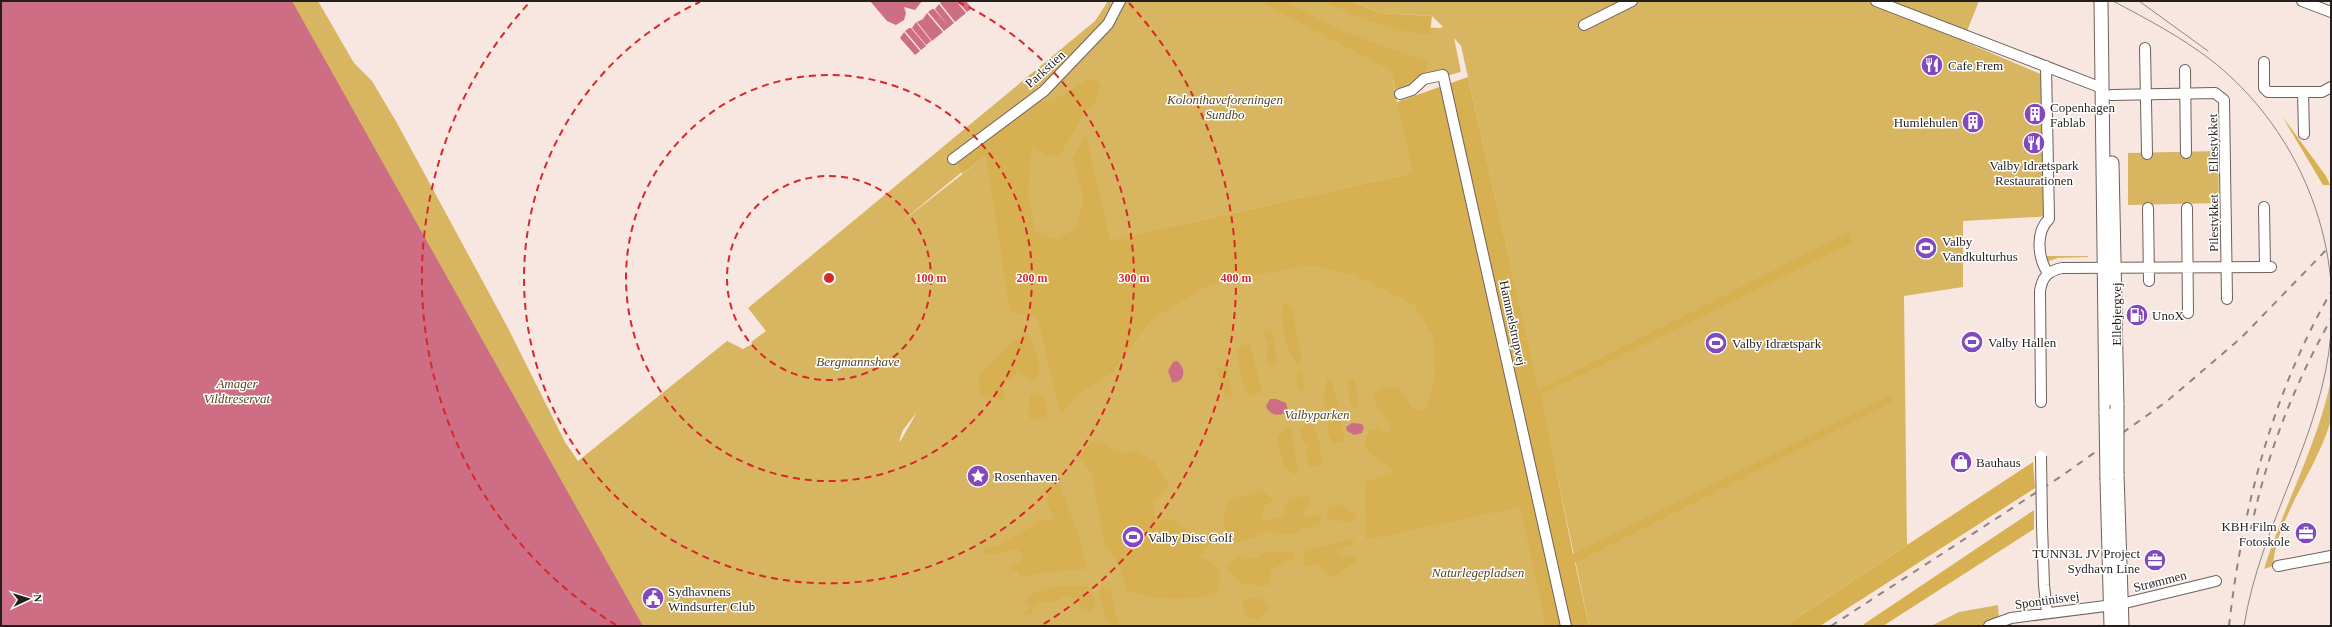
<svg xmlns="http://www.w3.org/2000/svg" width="2332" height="627" font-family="'Times New Roman',serif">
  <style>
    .green { fill: #d8b661; fill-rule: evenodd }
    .forest { fill: #d7b151 }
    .water { fill: #cd6e85 }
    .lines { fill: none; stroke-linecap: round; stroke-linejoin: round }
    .minor-casing { stroke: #6e605a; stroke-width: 12 }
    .major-casing { stroke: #6e605a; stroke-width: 15 }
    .minor { stroke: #fff; stroke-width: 10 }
    .major { stroke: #fff; stroke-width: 13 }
    .tram { stroke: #8f847f; stroke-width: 1 }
    .rail { stroke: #8f847f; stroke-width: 2; stroke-dasharray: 7 7; stroke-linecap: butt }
    .minor-bridge-casing { stroke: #6e605a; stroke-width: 12; stroke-linecap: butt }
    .major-bridge-casing { stroke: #6e605a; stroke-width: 15; stroke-linecap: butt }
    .minor-bridge { stroke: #fff; stroke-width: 10 }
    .major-bridge { stroke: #fff; stroke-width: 13 }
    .ring { fill: none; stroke: #d62828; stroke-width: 2; stroke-dasharray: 7 5 }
    .labels { text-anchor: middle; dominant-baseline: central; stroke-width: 3; stroke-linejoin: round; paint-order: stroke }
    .poi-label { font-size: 13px; fill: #241f1c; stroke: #fff; text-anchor: start }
    .street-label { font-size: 13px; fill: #241f1c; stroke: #fff }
    .park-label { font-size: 13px; font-style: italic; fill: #55451d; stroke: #fff }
    .centre { fill: #d62828; stroke: #fff; stroke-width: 2 }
    .ring-label { font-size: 12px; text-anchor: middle; font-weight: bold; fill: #d62828; stroke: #fff; stroke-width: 3; stroke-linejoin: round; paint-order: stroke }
  </style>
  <rect width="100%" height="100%" fill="#f8e7e0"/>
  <path class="green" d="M1 1H318L354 63 372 81 397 123 508 328 565 442 578 461 727 341 743 349 752 344 751 342 766 331 748 308 1095 21 1108 1H1340L1417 27 1440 28 1443 27 1432 16 1381 13 1351 1H1979L1963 41 2050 78 2053 216 1963 221V287L1904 296 1907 545 1784 626H1589L1540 395 1461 46 1454 38 1461 72 1399 88 1393 78 1397 102 1581 626H1ZM979 158H983L900 223ZM1409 174V175L1110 240ZM917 412 901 440 899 442 903 430Z
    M2218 151 2219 203 2128 205V153Z
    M2043 256H2088V257L2058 258 2046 262Z
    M2331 380C2331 393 2332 410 2330 423 2316 471 2277 516 2273 566L2264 569C2284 505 2317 446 2331 380Z
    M1998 605 1999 618 1984 626H1931L1959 612Z"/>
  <path class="forest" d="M1262 1H1285L1342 31 1429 62 1424 73 1395 90 1392 71 1273 9Z
    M1324 1H1351L1381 13 1432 16 1430 34C1394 33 1356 17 1324 1Z
    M1468 77 1539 389 1849 232 1852 243 1541 395 1573 554 1891 395 1893 402 1575 563 1589 626H1546L1520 507 1366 540 1365 482 1395 471 1369 453 1364 446 1369 431 1378 428 1385 432 1392 430C1388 418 1376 410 1373 397L1378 390 1385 387H1396L1402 391 1413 409 1417 411 1423 410 1427 406 1435 375 1433 336 1414 305 1355 275 1310 265 1211 284 1151 320 1112 373 1076 396 1061 415 1037 316 1010 312 986 156 962 174 957 162 1031 100 1051 102 1086 80H1097L1101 86 1095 102 1083 115 1059 157 1046 155 1032 147 1028 194 1035 232 1056 239 1076 229 1084 199 1072 158 1086 135 1110 240 1413 173 1397 102Z
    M2282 116 2326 176 2330 185H2323Z
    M1284 303 1291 306 1293 312 1302 361 1297 363C1285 351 1279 320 1284 303Z
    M1266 330 1272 333 1278 363 1272 367 1266 363 1268 344 1262 332Z
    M1022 334H1028C1035 346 1041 361 1039 376L1031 381 1018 372 1002 386 1005 394 1003 401 980 395 979 375Z
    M1250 344 1262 392 1253 396 1247 394 1242 383 1237 351 1242 345Z
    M1223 366H1227L1233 400 1224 396 1216 369Z
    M1301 370 1305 386 1301 392C1297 387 1296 380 1297 373Z
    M1330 378 1339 407 1325 410 1323 397 1327 379Z
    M1354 378 1358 397 1357 409 1353 408 1349 400 1348 379Z
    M1038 392C1048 397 1048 409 1046 418L1031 420 1028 413 1030 396Z
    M1339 418 1342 423 1344 442 1333 444 1328 434 1327 420Z
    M1308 424 1314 425 1320 446 1322 465 1311 467 1308 464 1306 449 1308 447 1303 442 1299 428Z
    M1284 428 1291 429 1299 473 1296 475 1285 469 1277 439Z
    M1093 440 1122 453 1139 451 1156 463 1169 486 1152 504 1157 521 1169 518 1196 535 1213 541 1199 556 1219 568 1220 580 1217 594C1186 601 1158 601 1127 591L1118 564 1104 543 1092 474 1079 457Z
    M2033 462 2035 488 1820 626H1784Z
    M1057 479 1078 533 1087 569 1040 573 1020 577 1017 571 1011 570 1008 566 1022 561 1023 556 1017 549 996 555 984 553V549L998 545 1033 526 1037 521 1054 519 1046 502 1052 480Z
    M1261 490 1274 500 1264 507 1262 520 1285 518 1284 508 1290 499 1309 495 1311 500 1302 517 1321 515 1319 527 1301 528 1294 534 1282 535 1270 531 1234 544C1221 527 1220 519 1229 501Z
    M1342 504 1348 511 1357 513 1356 518 1348 522 1326 519 1329 507Z
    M2034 510V529L1883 626H1865L1864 624Z
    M1347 539 1355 541 1352 545 1336 550 1339 556 1358 555 1355 563 1330 578 1318 563 1309 567 1302 566 1305 560 1303 550 1333 544Z
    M1295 551 1293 559 1272 569 1268 586 1243 584 1225 567 1238 556 1255 559 1266 552Z
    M1088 586 1096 600 1095 606 1088 612 1081 611 1078 601 1067 596C1062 597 1056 602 1052 602 1035 602 1039 599 1031 614L1021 613 1023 611 1029 610 1031 605 1023 602V599L1028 600C1037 583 1071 587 1088 586Z
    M1101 587 1111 589 1115 613 1119 623 1113 626 1105 620C1106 609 1096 599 1101 587Z
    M1259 597 1267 603 1269 611 1256 620 1245 616 1242 601Z"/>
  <path class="water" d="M1 1H292L643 626H1Z
    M870 1H922L915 10 904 7 906 13 904 20 896 25 887 21Z
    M942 1H956L966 13 955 22 940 3Z
    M957 1H966L972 8 967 12Z
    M939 4 954 23 949 27 935 9Z
    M932 9H934L949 27 944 31 928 12Z
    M927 13 943 32 932 41 917 22 923 19Z
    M916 22 931 41 926 45 912 28Z
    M909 28H911L926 46 921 50 905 31Z
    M904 32 920 51 915 55 900 38Z
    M1177 361C1187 368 1185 384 1172 382L1168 371 1173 362Z
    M1270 399H1276L1286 403 1288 411C1281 417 1269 416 1266 406Z
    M1352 423 1362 424 1364 428 1362 433 1354 435 1347 431 1346 427Z"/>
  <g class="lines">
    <g class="minor-casing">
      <path id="minor" d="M1876 1 2102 88
        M2302 1 2331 12
        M1584 25 1632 1
        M2145 48 2147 154
        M2264 62V88L2268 92H2322L2331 87
        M2046 66 2049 219C2035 232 2038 259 2048 273
        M2185 70 2186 153
        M2303 92 2304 134
        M1400 94 1412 90 1424 79 1443 75 1566 626
        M2111 95 2215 93 2224 100 2227 299
        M953 159 1044 91 1108 24 1120 1
        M2264 207 2265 267
        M2148 208 2149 281
        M2187 208 2188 313
        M2041 402 2040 291C2042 277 2048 271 2062 268L2271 267
        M2042 525 2044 585 2047 613
        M2278 566 2331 556
        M1989 626 2011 618 2121 604 2216 581"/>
    </g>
    <g class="major-casing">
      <path id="major" d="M2101 1 2106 414
        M2112 163 2117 405
        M2117 474 2122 626
        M2107 480 2111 626"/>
    </g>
    <use href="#minor" class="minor"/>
    <use href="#major" class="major"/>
    <path class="tram" d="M2113 1C2147 19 2181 37 2211 60 2280 114 2324 197 2331 283
      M2139 1 2208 51
      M2244 626C2260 524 2323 436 2331 333"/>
    <path class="rail" d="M2251 529C2266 456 2294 385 2331 319
      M1831 626 2060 477 2166 402 2241 338 2331 245
      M2229 626C2242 510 2272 394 2331 292"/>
    <g class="minor-bridge-casing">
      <path id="minor-bridge" d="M2041 456 2042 525"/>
    </g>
    <g class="major-bridge-casing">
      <path id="major-bridge" d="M2117 405V474
        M2106 414 2107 480"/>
    </g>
    <use href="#minor-bridge" class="minor-bridge"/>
    <use href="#major-bridge" class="major-bridge"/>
  </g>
  <g class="ring">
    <circle cx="829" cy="278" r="102"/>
    <circle cx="829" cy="278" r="203"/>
    <path d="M958 2A305 305 0 1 1 700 2"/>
    <path d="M616 625A407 407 0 0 1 529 3M1129 3A407 407 0 0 1 1042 625"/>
  </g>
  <defs>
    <g id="restaurant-disc" transform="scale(1.15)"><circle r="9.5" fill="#8248be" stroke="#fff"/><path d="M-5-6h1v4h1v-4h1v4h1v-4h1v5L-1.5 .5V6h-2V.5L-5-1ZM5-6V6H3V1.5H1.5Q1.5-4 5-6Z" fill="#fff"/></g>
    <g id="building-disc" transform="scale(1.15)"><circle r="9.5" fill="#8248be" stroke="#fff"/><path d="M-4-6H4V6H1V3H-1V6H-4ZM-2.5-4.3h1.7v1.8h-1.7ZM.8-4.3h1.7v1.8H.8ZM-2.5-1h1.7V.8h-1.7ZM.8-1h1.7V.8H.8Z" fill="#fff"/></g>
    <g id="stadium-disc" transform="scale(1.15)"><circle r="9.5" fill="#8248be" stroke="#fff"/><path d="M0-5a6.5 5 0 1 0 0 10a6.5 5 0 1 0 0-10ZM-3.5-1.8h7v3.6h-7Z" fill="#fff"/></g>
    <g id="fuel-disc" transform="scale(1.15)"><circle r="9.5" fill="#8248be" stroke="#fff"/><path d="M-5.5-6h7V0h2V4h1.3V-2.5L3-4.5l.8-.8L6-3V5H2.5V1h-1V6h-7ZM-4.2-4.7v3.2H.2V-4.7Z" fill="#fff"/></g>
    <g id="shop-disc" transform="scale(1.15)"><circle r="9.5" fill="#8248be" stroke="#fff"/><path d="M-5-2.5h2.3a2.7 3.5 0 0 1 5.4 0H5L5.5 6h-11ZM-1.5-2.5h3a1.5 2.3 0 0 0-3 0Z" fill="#fff"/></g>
    <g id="sight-disc" transform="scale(1.15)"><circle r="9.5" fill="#8248be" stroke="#fff"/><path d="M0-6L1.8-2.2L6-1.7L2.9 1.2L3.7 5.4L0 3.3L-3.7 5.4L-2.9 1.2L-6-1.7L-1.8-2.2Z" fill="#fff"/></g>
    <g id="office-disc" transform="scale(1.15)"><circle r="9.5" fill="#8248be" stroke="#fff"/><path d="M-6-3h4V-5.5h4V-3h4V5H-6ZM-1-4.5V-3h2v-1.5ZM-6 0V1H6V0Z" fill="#fff"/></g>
    <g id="civic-disc" transform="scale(1.15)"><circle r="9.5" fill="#8248be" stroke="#fff"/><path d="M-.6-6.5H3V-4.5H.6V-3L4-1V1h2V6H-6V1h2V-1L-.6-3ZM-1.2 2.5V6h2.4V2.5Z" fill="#fff"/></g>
  </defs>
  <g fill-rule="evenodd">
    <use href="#restaurant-disc" x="1932" y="65"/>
    <use href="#building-disc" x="2035" y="114"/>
    <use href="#building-disc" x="1973" y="122"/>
    <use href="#restaurant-disc" x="2034" y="143"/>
    <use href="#stadium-disc" x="1926" y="248"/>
    <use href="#fuel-disc" x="2137" y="315"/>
    <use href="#stadium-disc" x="1972" y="342"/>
    <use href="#stadium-disc" x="1716" y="343"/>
    <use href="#shop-disc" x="1961" y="462"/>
    <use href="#sight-disc" x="978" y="476"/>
    <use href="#office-disc" x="2306" y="533"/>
    <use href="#stadium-disc" x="1133" y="537"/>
    <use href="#office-disc" x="2155" y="560"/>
    <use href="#civic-disc" x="653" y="598"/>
  </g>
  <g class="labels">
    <g class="poi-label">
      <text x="1948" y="65">Cafe Frem</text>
      <text x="2050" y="107">Copenhagen<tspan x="2050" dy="15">Fablab</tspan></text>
      <text x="1958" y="122" text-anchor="end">Humlehulen</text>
      <text x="2034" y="165" text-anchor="middle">Valby Idrætspark<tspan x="2034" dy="15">Restaurationen</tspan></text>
      <text x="1942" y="241">Valby<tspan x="1942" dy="15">Vandkulturhus</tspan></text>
      <text x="2152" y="315">UnoX</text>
      <text x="1988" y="342">Valby Hallen</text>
      <text x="1732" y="343">Valby Idrætspark</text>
      <text x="1976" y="462">Bauhaus</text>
      <text x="994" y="476">Rosenhaven</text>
      <text x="2290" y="526" text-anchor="end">KBH Film &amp;<tspan x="2290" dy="15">Fotoskole</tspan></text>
      <text x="1148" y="537">Valby Disc Golf</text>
      <text x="2140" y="553" text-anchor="end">TUNN3L JV Project<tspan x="2140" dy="15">Sydhavn Line</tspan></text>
      <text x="668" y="591">Sydhavnens<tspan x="668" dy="15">Windsurfer Club</tspan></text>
    </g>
    <g class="street-label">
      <text transform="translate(1045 69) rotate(-42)">Parkstien</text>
      <text transform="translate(2213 143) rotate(-91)">Ellestykket</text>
      <text transform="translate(2213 223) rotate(-90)">Pilestykket</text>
      <text transform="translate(2116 314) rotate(-90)">Ellebjergvej</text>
      <text transform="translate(1513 323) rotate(78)">Hammelstrupvej</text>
      <text transform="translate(2160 581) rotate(-14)">Strømmen</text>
      <text transform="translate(2047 600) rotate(-8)">Spontinisvej</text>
    </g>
    <g class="park-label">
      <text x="1225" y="99">Kolonihaveforeningen<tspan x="1225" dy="15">Sundbo</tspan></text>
      <text x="858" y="361">Bergmannshave</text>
      <text x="237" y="383">Amager<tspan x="237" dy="15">Vildtreservat</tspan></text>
      <text x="1317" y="414">Valbyparken</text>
      <text x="1478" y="572">Naturlegepladsen</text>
    </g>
  </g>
  <circle cx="829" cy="278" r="6" class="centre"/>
  <g class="ring-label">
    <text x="931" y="282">100 m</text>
    <text x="1032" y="282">200 m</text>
    <text x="1134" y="282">300 m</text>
    <text x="1236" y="282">400 m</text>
  </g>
  <rect width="2332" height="627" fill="none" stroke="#241f1c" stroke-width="4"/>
  <g transform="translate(28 599) rotate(86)" stroke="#ffffff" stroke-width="3" paint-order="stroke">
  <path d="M0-3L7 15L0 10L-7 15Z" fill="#241f1c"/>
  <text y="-6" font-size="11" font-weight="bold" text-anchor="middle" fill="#241f1c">N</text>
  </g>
</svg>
